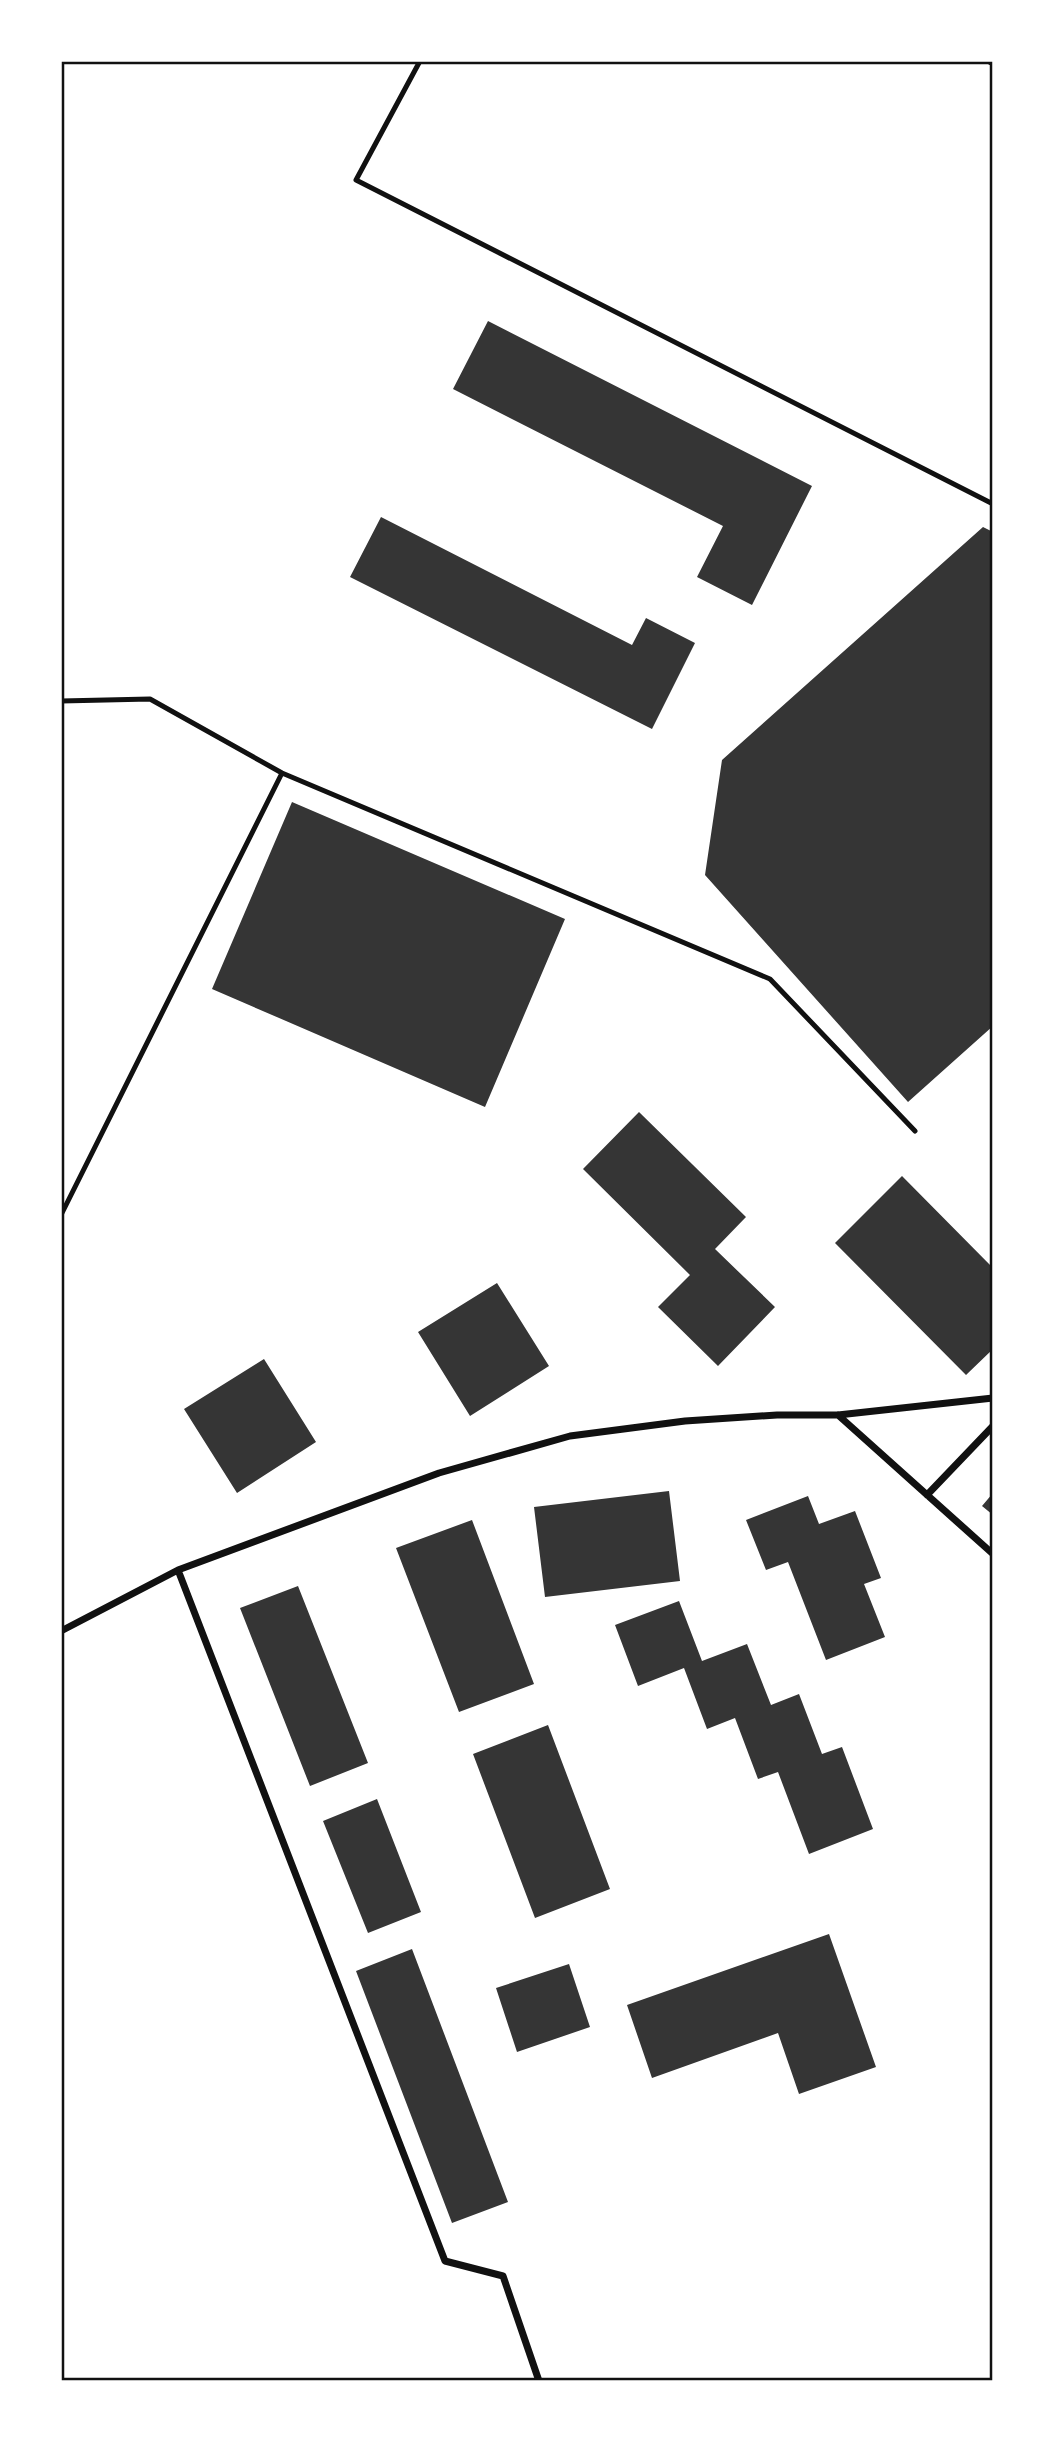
<svg xmlns="http://www.w3.org/2000/svg" width="1054" height="2442" font-family="'Roboto Condensed',sans-serif">
  <style>
    .building { fill: #353535 }
    .lines { fill: none; stroke-linecap: round; stroke-linejoin: round }
    .service { stroke: #111; stroke-width: 5 }
    .minor { stroke: #111; stroke-width: 7 }
    .neatline { fill: none; stroke: #111; stroke-width: 2.5 }
  </style>
  <rect width="100%" height="100%" fill="#fff"/>
  <path class="building" d="M488 321 812 486 752 605 697 577 723 526 453 389Z
    M381 517 632 645 646 618 695 643 652 729 350 577Z
    M983 527 993 532V1026L908 1102 705 875 722 760Z
    M292 802 565 919 485 1107 212 989Z
    M639 1112 746 1217 715 1249 775 1307 718 1366 658 1307 690 1275 583 1169Z
    M902 1176 993 1268V1349L966 1375 835 1243Z
    M497 1283 549 1366 470 1416 418 1332Z
    M264 1359 316 1442 237 1493 184 1409Z
    M669 1491 680 1581 545 1597 534 1507Z
    M993 1493V1515L982 1506Z
    M808 1496 819 1524 855 1511 881 1578 864 1584 885 1637 826 1660 788 1562 766 1570 746 1520Z
    M472 1520 534 1684 459 1712 396 1548Z
    M298 1586 368 1763 310 1786 240 1608Z
    M679 1601 702 1661 747 1644 771 1705 799 1694 822 1754 842 1747 873 1829 809 1854 778 1772 758 1779 735 1718 707 1729 684 1668 638 1686 615 1625Z
    M548 1725 610 1889 535 1918 473 1754Z
    M377 1799 421 1912 368 1933 323 1821Z
    M829 1934 876 2067 799 2094 778 2033 652 2078 627 2005Z
    M412 1949 508 2202 452 2223 356 1971Z
    M569 1964 590 2027 517 2052 496 1988Z"/>
  <g class="lines">
    <path class="service" d="M420 61 356 180 993 504
      M988 61 993 64
      M61 701 150 699 282 773 770 979 915 1131
      M61 1215 282 773"/>
    <path class="minor" d="M838 1415 993 1554
      M927 1495 993 1426
      M178 1570 445 2261 503 2276 539 2381
      M61 1631 178 1570 439 1473 570 1436 685 1421 777 1415H838L993 1398"/>
  </g>
  <rect width="1054" height="2442" fill="none" stroke="#ffffff" stroke-width="126"/>
  <rect x="63" y="63" width="928" height="2316" class="neatline"/>
</svg>
